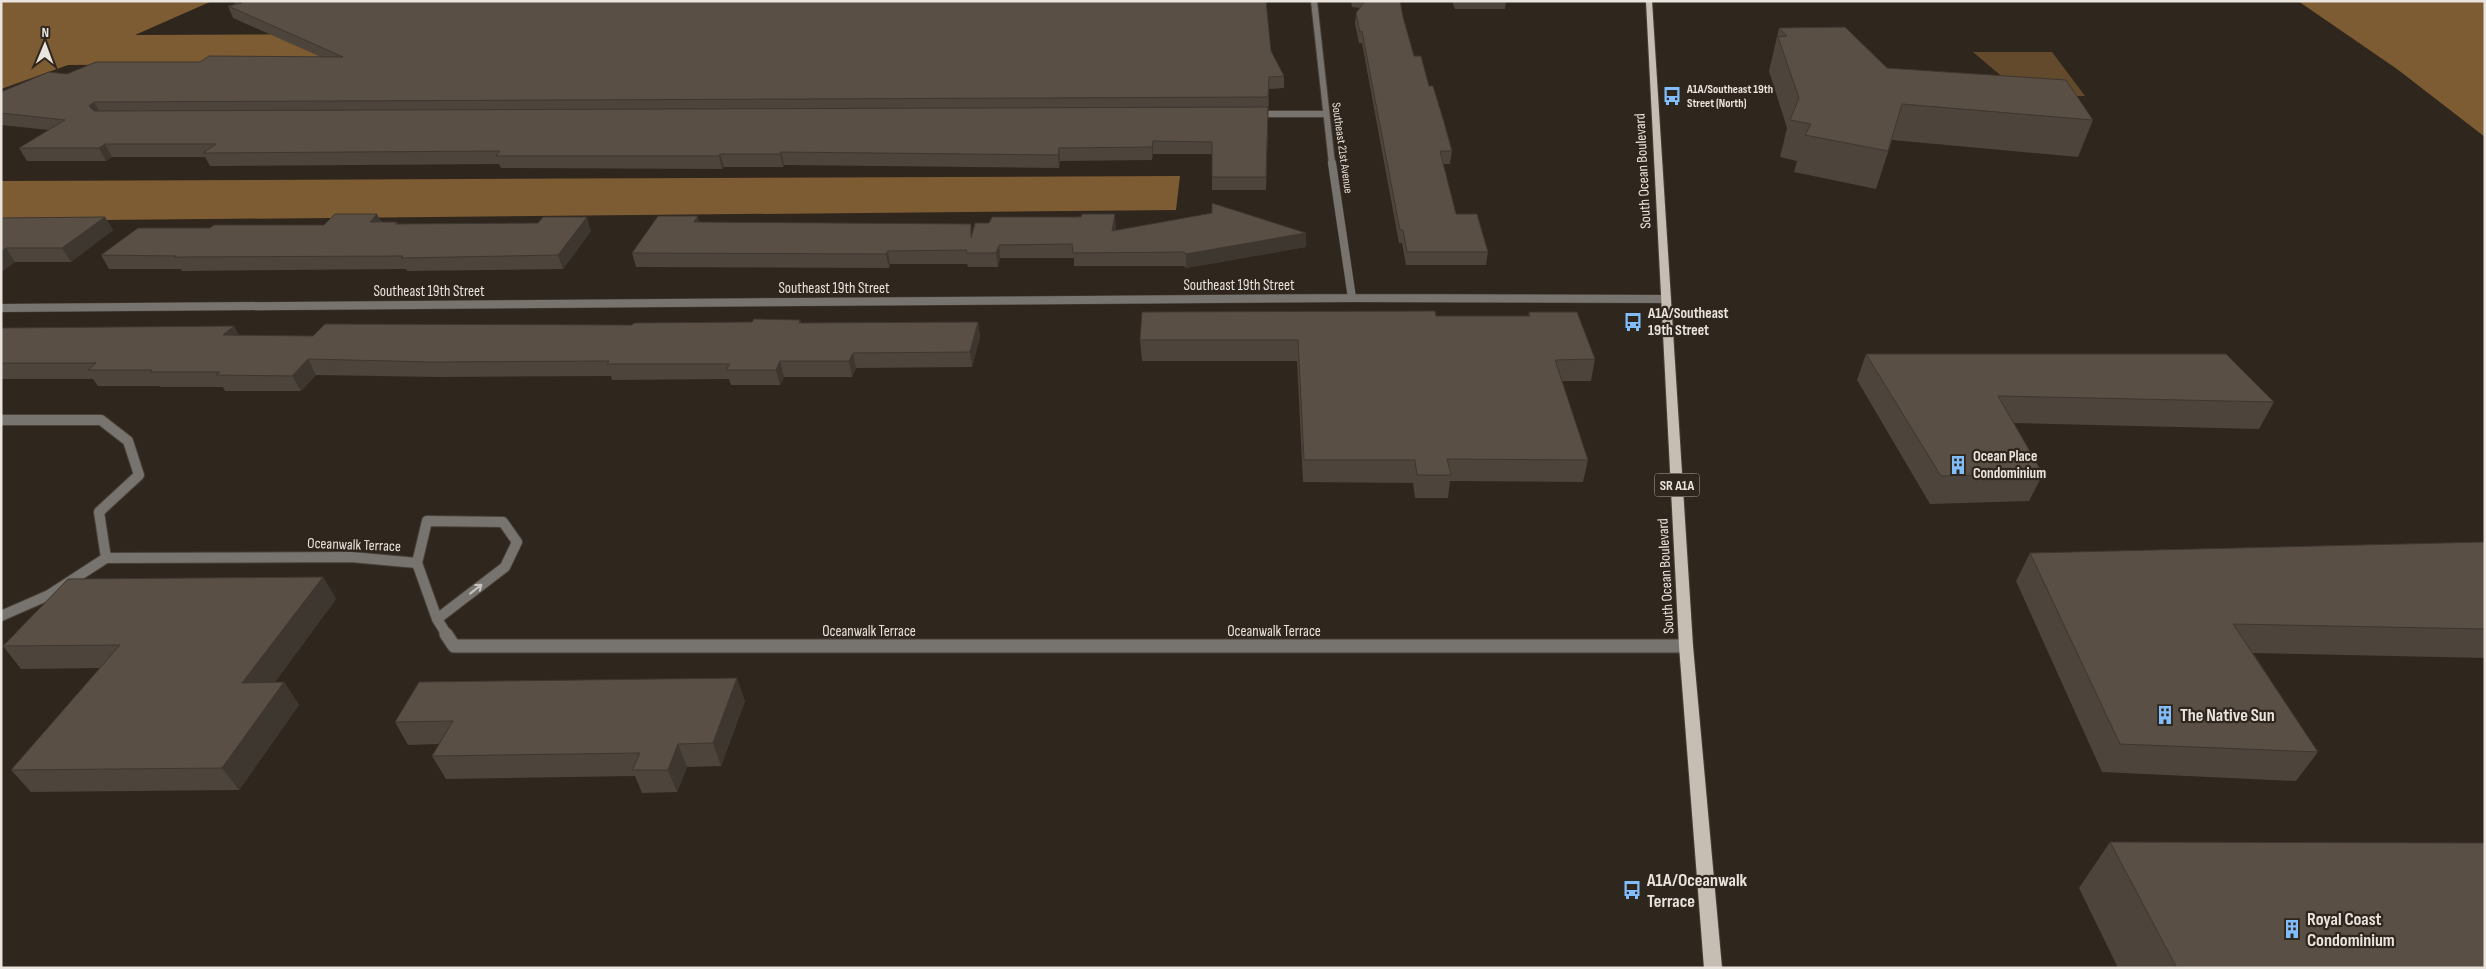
<svg xmlns="http://www.w3.org/2000/svg" width="2486" height="969" font-family="'Sofia Sans Condensed',sans-serif">
  <style>
    .green { fill: #634a2c }
    .water { fill: #7e5c33 }
    .lines { fill: none; stroke-linecap: round; stroke-linejoin: round }
    .street-far3-casing { stroke: #494138; stroke-width: 8 }
    .street-far2-casing { stroke: #494138; stroke-width: 9 }
    .street-far1-casing { stroke: #494138; stroke-width: 12 }
    .street-casing { stroke: #494138; stroke-width: 15 }
    .primary-casing { stroke: #494138; stroke-width: 2 }
    .street-far3 { stroke: #77736e; stroke-width: 6 }
    .street-far2 { stroke: #77736e; stroke-width: 8 }
    .street-far1 { stroke: #77736e; stroke-width: 10 }
    .street { stroke: #77736e; stroke-width: 13 }
    .primary { fill: #c7beb3; fill-rule: evenodd }
    .wall { fill: #4d443b }
    .shaded-wall { fill: #3e3730 }
    .building { fill: #594f45; stroke: #3e3730 }
    .oneway { stroke: #c8c2bc }
    .labels { text-anchor: middle; dominant-baseline: central; stroke-width: 4.5; stroke-linejoin: round; paint-order: stroke }
    .far-poi-label { font-size: 12px; font-weight: bold; fill: #eae4de; stroke: #2f261d; text-anchor: start }
    .far-street-label { font-size: 12px; fill: #eae4de; stroke: #2f261d }
    .shield { fill: #2f261d; stroke: #b2aba4; stroke-width: 1 }
    .shield-label { font-size: 14px; font-weight: bold; fill: #eae4de }
    .street-label { font-size: 15px; fill: #eae4de; stroke: #2f261d }
    .poi-label { font-size: 15px; font-weight: bold; fill: #eae4de; stroke: #2f261d; text-anchor: start }
    .near-poi-label { font-size: 18px; font-weight: bold; fill: #eae4de; stroke: #2f261d; text-anchor: start }
  </style>
  <rect width="100%" height="100%" fill="#2f261d"/>
  <path class="green" d="M1973 52H2052L2085 96H2025Z"/>
  <path class="water" d="M1 1H212L135 35 1174 31 1173 59 68 65 1 89Z
    M2298 1H2485V137L2397 69Z
    M1180 176 1176 210 1 221V181Z"/>
  <g class="lines">
    <g class="street-far3-casing">
      <path id="street-far3" d="M1314 1 1332 164
        M1254 114H1325"/>
    </g>
    <g class="street-far2-casing">
      <path id="street-far2" d="M1332 163 1352 298
        M1 308 1352 298 1667 299"/>
    </g>
    <g class="street-far1-casing">
      <path id="street-far1" d="M1 420H101L128 441 139 475 99 512 106 558
        M106 558 351 557 417 563
        M417 563 437 619 447 635
        M417 563 427 521 503 522 517 542 505 567 437 619
        M1 616 49 595 106 558"/>
    </g>
    <g class="street-casing">
      <path id="street" d="M446 634 454 646H1686"/>
    </g>
    <g class="primary-casing">
      <path id="primary" d="M1646 1H1652L1693 646 1722 968H1704L1679 646Z"/>
    </g>
    <use href="#street-far3" class="street-far3"/>
    <use href="#street-far2" class="street-far2"/>
    <use href="#street-far1" class="street-far1"/>
    <use href="#street" class="street"/>
    <use href="#primary" class="primary"/>
  </g>
  <path class="wall" d="M234 1H1266L1271 51 1284 76V88L1269 89 1266 190H1212V154H1153L1152 160 1060 161 1059 168 784 165 783 167H724L722 169 501 168 499 164 210 166 205 157H112L106 161H27L19 148 49 130 1 125V92L67 74 200 62 321 57 233 18 228 6 235 4Z
    M1351 1H1400L1403 17 1414 56 1429 86 1452 151 1450 164H1443L1456 214 1488 252 1486 265H1406L1402 243H1399L1362 43H1359L1355 24 1356 13 1360 8 1352 7Z
    M1452 1H1506L1505 9H1455Z
    M1779 28 1887 68 2093 120 2078 157 1892 140 1876 189 1794 172 1797 161 1780 157 1787 128 1769 71Z
    M377 214 381 222H397L398 224 591 231 563 269 407 271 406 269 182 271 181 269H109L101 255 210 228 324 225Z
    M1115 214V230L1306 233V247L1186 268 1184 266H1074V258H1000L998 267H968L967 264H890L889 268 636 267 632 253 699 222 972 234 989 223Z
    M105 217 113 230 71 262H15L1 272V218Z
    M1529 312 1595 359 1591 381H1562L1588 460 1583 482 1450 481 1448 498H1415L1413 483 1303 482 1297 361H1142L1140 340 1436 316H1528Z
    M800 320 801 323 978 322 980 337 972 367 856 368 852 377H784L780 385H731L729 379 612 380 611 376 439 377 316 375 301 391H225L223 387H160L159 386H98L93 379H1V328L239 336H313L632 325 752 322Z
    M1866 354 2274 402 2259 429 2014 423 2043 474 2029 501 1930 504 1857 380Z
    M2485 542V658L2253 653 2318 752 2296 781 2102 772 2016 581 2030 553Z
    M323 577 336 599 275 682H284L299 705 239 790 31 792 11 770 100 668 21 669 3 646Z
    M745 701 721 766 687 767 677 792 642 793 635 776 446 779 432 756 439 744 408 745 395 722Z
    M2110 842 2485 968H2118L2079 888Z"/>
  <path class="shaded-wall" d="M94 102 101 114 96 119 89 106Z
    M1153 141V154L1152 160V147Z
    M105 144 112 157 106 161 99 148Z
    M1059 148 1060 161 1059 168 1058 155Z
    M781 152 784 165 783 167 780 154Z
    M720 154 724 167 722 169 719 156Z
    M377 214 383 228 370 222Z
    M1115 214 1116 228 1113 244 1112 231Z
    M698 216 701 229 694 222Z
    M105 217 113 230 71 262 62 248Z
    M587 217 591 231 563 269 558 255Z
    M1306 233V247L1186 268V254Z
    M999 245 1000 258 998 267 996 253Z
    M6 248 15 262 1 272V252Z
    M888 251 890 264 889 268 886 254Z
    M978 322 980 337 972 367 970 352Z
    M234 326 242 341 223 335Z
    M853 353 856 368 852 377 849 361Z
    M308 359 316 375 301 391 292 376Z
    M780 361 784 377 780 385 776 370Z
    M323 577 336 599 258 705 242 683Z
    M737 678 745 701 721 766 713 743Z
    M284 682 299 705 239 790 222 768Z
    M678 744 687 767 677 792 668 770Z"/>
  <path class="building" d="M238 1H1266L1271 51 1284 76 1269 77 1268 97 94 102 89 106 94 111 1268 107 1266 177H1212V142L1153 141 1152 147 1059 148 1058 155 781 152 780 154H720L719 156H496L500 151 203 153 216 144H105L99 148H19L65 120 1 113V92L49 72 67 74 96 62H200L209 56 343 57 228 6 242 3Z
    M1365 1H1400L1403 17 1414 56H1421L1429 86H1433L1444 122 1452 151H1440L1456 214H1477L1488 252H1407L1403 230H1400L1362 31 1360 32 1356 13Z
    M1845 27 1887 68 2066 80 2093 120 1902 104 1888 151 1805 135 1811 124 1790 120 1799 98 1778 37 1787 36 1779 28Z
    M1212 203 1306 233 1186 254 1184 252 1073 253 1072 244 999 245 996 253H966L967 250 888 251 886 254 632 253 658 216H698L694 222 971 224V238L975 223H989L992 217H1081L1082 214H1115L1112 231 1212 213Z
    M335 214H377L370 222H397L395 224 538 223 543 217H587L558 255 401 258 403 256 174 257 176 256 101 255 138 228H210L214 225H324Z
    M105 217 62 248H6L1 252V218Z
    M1435 311 1436 316H1530L1529 312H1577L1595 359 1555 360 1588 460 1447 459 1451 475H1417L1415 460H1304L1298 340H1140L1142 312Z
    M754 319 800 320 799 323 978 322 970 352 853 353 849 361H780L776 370H726L730 364H607L609 361 432 362 308 359 292 376 216 375 220 372H150L152 370H88L96 363H1V328L234 326 223 335 313 336 325 324 632 325 634 323 752 322Z
    M1866 354H2226L2274 402 1998 396 2043 474 1941 476Z
    M2485 542V629L2233 624 2318 752 2120 744 2030 553Z
    M323 577 242 683 284 682 222 768 11 770 120 645 3 646 68 579Z
    M737 678 713 743 678 744 668 770H632L640 753 432 756 453 721 395 722 419 682Z
    M2110 842 2485 843V968H2177Z"/>
  <defs><path id="oneway-shaft" d="M-6 0H5M1.5-3L5.5 0L1.5 3" fill="none" stroke-width="1.6" stroke-linecap="round" stroke-linejoin="round" transform="scale(1.25)"/></defs>
  <use class="oneway" href="#oneway-shaft" transform="translate(476 589) rotate(-38)"/>
  <defs>
    <g id="bus-bare" transform="scale(1.5)"><path d="M-5-6H5V4H4V6H2V4H-2V6H-4V4H-5ZM-3.5-4V0h7V-4ZM-3.5 1.2v1.5H-2V1.2ZM2 1.2v1.5H3.5V1.2Z" fill="#81bdfa" stroke="#2f261d" stroke-width="2.5" paint-order="stroke"/></g>
    <g id="building-bare" transform="scale(1.5)"><path d="M-4-6H4V6H1V3H-1V6H-4ZM-2.5-4.3h1.7v1.8h-1.7ZM.8-4.3h1.7v1.8H.8ZM-2.5-1h1.7V.8h-1.7ZM.8-1h1.7V.8H.8Z" fill="#81bdfa" stroke="#2f261d" stroke-width="2.5" paint-order="stroke"/></g>
  </defs>
  <g fill-rule="evenodd">
    <use href="#bus-bare" x="1672" y="96"/>
    <use href="#bus-bare" x="1633" y="322"/>
    <use href="#building-bare" x="1958" y="465"/>
    <use href="#building-bare" x="2165" y="715"/>
    <use href="#bus-bare" x="1632" y="890"/>
    <use href="#building-bare" x="2292" y="929"/>
  </g>
  <g class="labels">
    <g class="far-poi-label">
      <text x="1687" y="89">A1A/Southeast 19th<tspan x="1687" dy="14">Street (North)</tspan></text>
    </g>
    <g class="far-street-label">
      <text transform="translate(1342 148) rotate(82)">Southeast 21st Avenue</text>
    </g>
    <rect class="shield" x="1654.5" y="473.5" width="45" height="23" rx="4"/>
    <g class="shield-label">
      <text x="1677" y="485">SR A1A</text>
    </g>
    <g class="street-label">
      <text transform="translate(1643 171) rotate(-93)">South Ocean Boulevard</text>
      <text x="1239" y="285">Southeast 19th Street</text>
      <text x="834" y="288">Southeast 19th Street</text>
      <text x="429" y="291">Southeast 19th Street</text>
      <text transform="translate(354 545) rotate(2)">Oceanwalk Terrace</text>
      <text transform="translate(1666 576) rotate(-93)">South Ocean Boulevard</text>
      <text x="869" y="631">Oceanwalk Terrace</text>
      <text x="1274" y="631">Oceanwalk Terrace</text>
    </g>
    <g class="poi-label">
      <text x="1648" y="313">A1A/Southeast<tspan x="1648" dy="17">19th Street</tspan></text>
      <text x="1973" y="456">Ocean Place<tspan x="1973" dy="17">Condominium</tspan></text>
    </g>
    <g class="near-poi-label">
      <text x="2180" y="715">The Native Sun</text>
      <text x="1647" y="880">A1A/Oceanwalk<tspan x="1647" dy="21">Terrace</tspan></text>
      <text x="2307" y="919">Royal Coast<tspan x="2307" dy="21">Condominium</tspan></text>
    </g>
  </g>
  <rect width="2486" height="969" fill="none" stroke="#eae4de" stroke-width="5"/>
  <g transform="translate(45 45) rotate(1)" stroke="#2f261d" stroke-width="4" paint-order="stroke">
  <path d="M0-4L9 19L0 12L-9 19Z" fill="#eae4de"/>
  <text y="-8" font-size="14" font-weight="bold" text-anchor="middle" fill="#eae4de">N</text>
  </g>
</svg>
